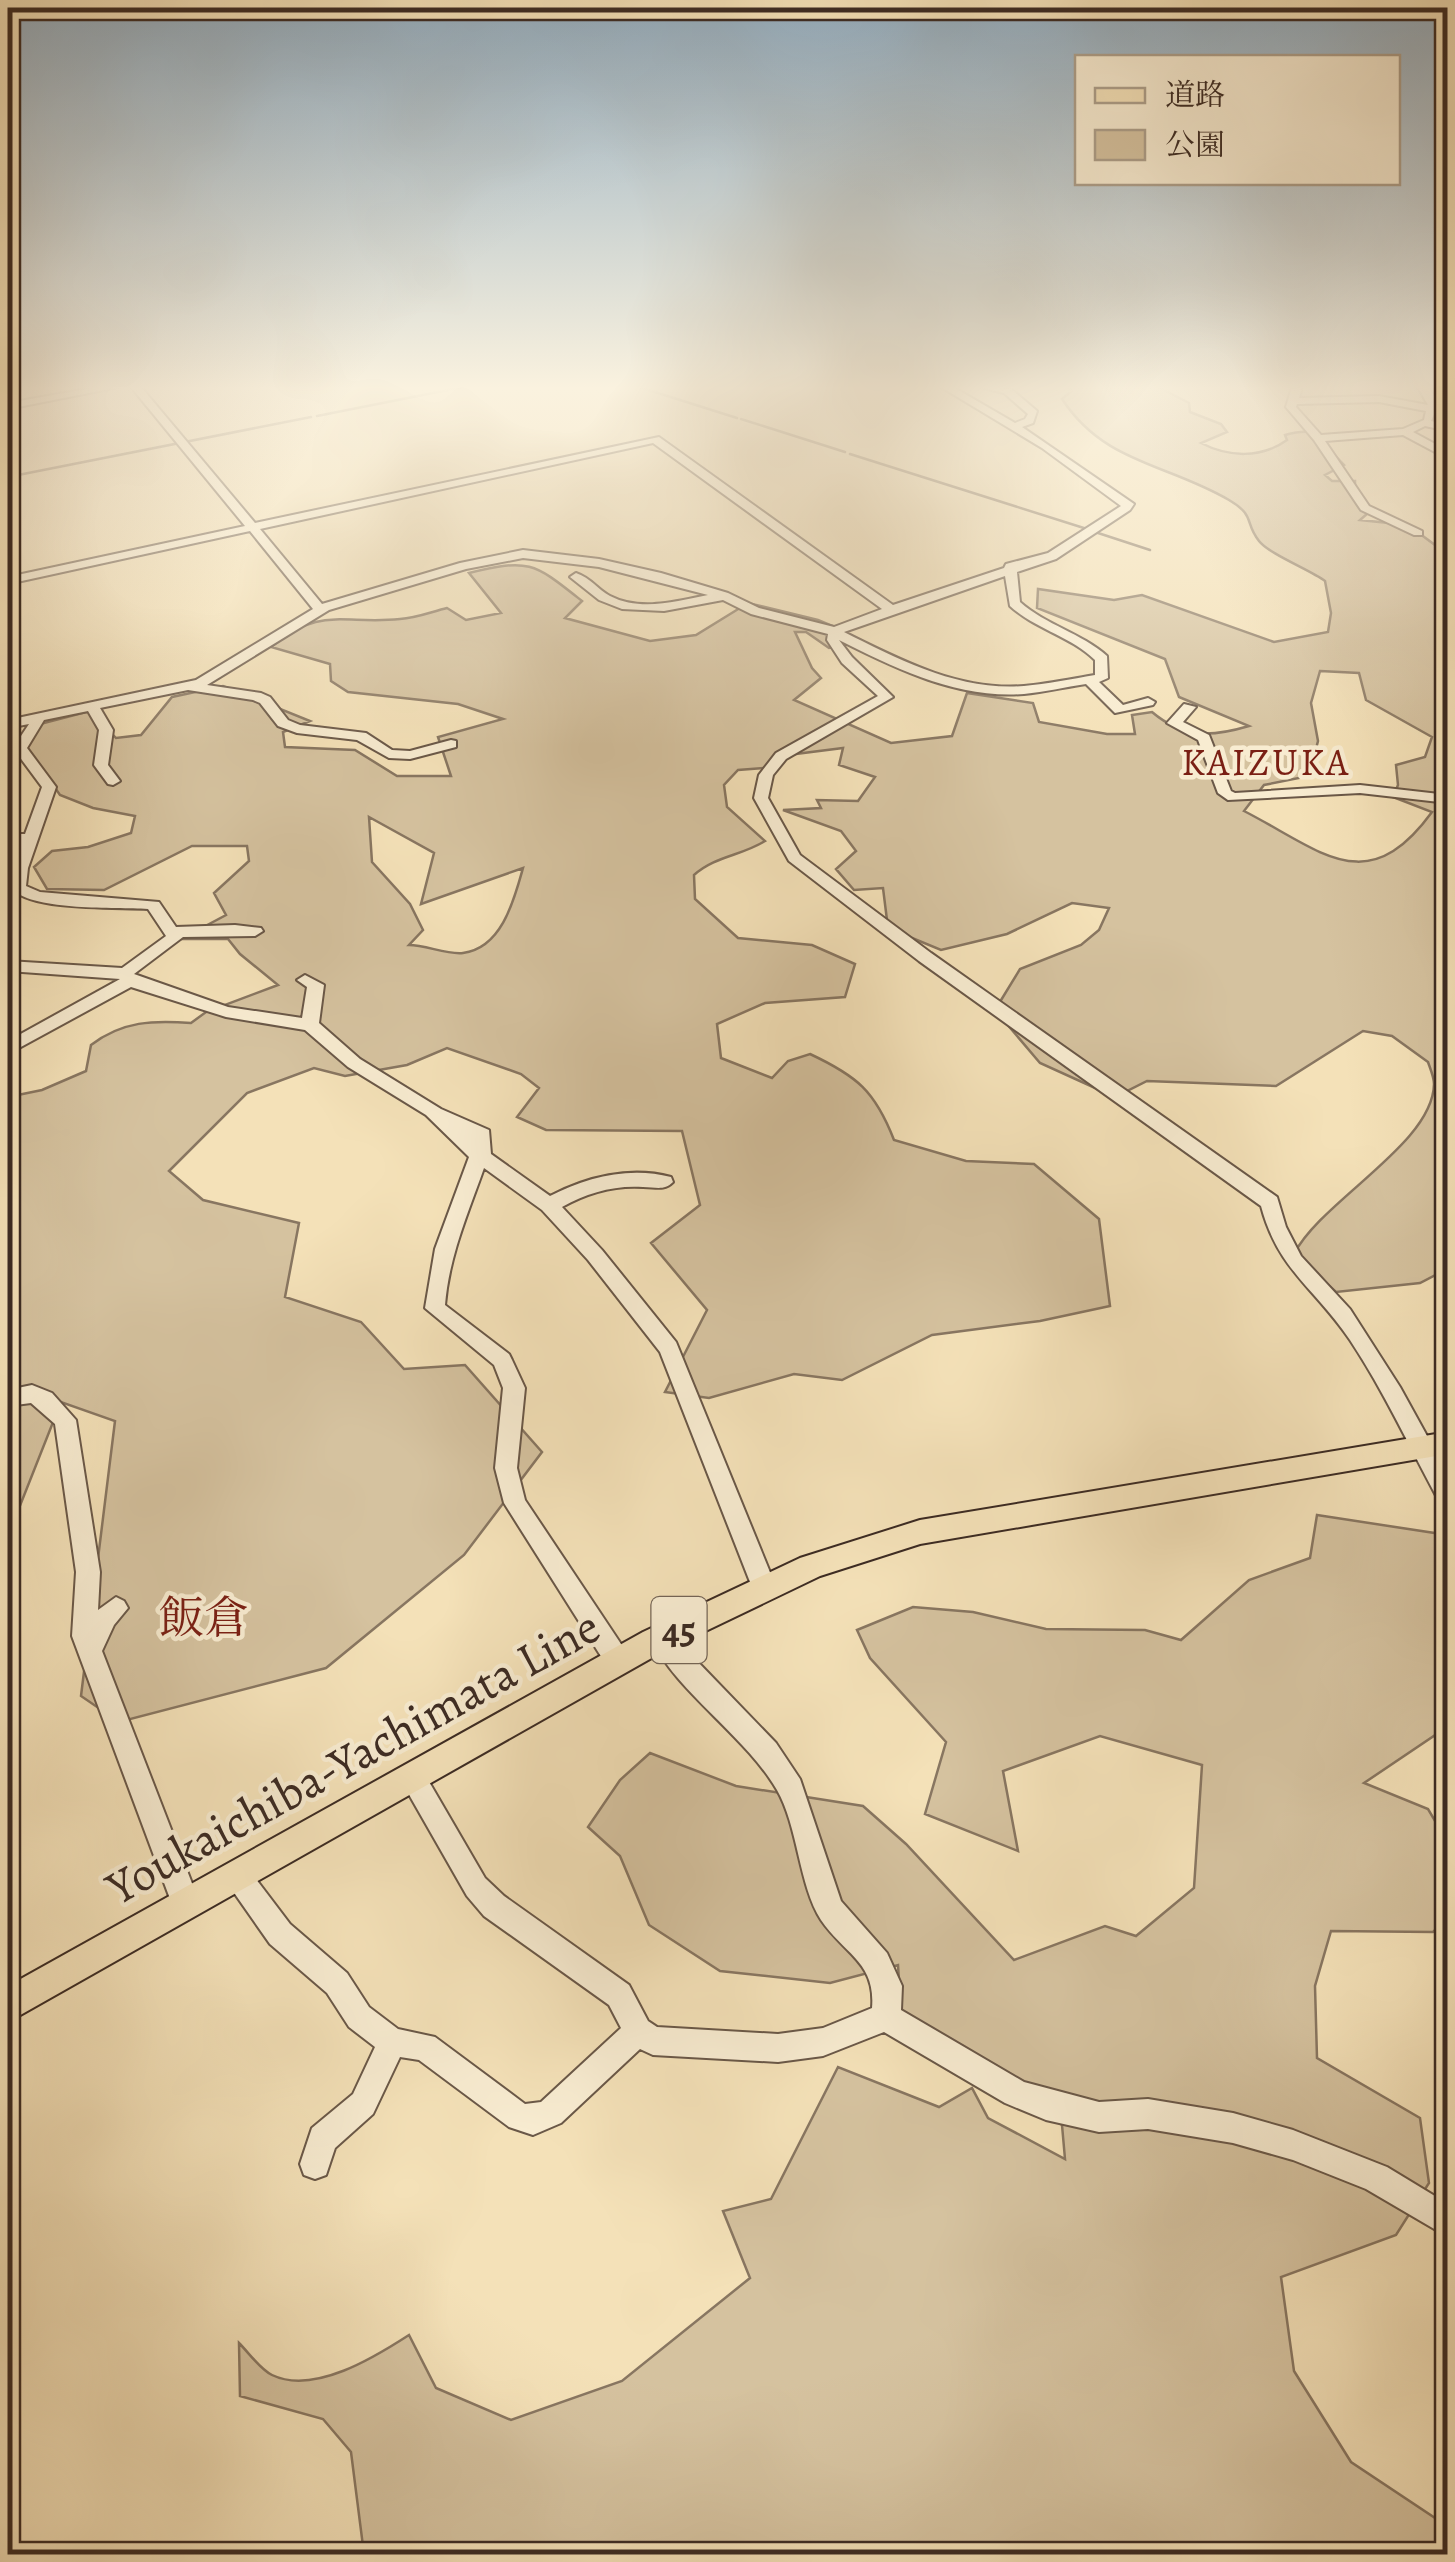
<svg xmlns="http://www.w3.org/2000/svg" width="1455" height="2562" font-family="Alegreya,'Noto Serif JP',serif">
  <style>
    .green { fill: #d5c29f; stroke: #887661; stroke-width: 2.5; fill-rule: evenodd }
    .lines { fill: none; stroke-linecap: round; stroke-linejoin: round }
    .stream { stroke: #85735e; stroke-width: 2.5 }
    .minor-casing { stroke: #6a5848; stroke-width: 4 }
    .major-casing { stroke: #3c2b23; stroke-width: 4 }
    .minor { fill: #f8ecd1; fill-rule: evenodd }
    .major { fill: #f4e1b8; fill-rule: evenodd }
    .labels { text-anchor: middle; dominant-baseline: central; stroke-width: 9; stroke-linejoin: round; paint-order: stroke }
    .far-quarter-label { font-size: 38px; letter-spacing: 2.5px; fill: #7a1f14; stroke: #f8ecd1 }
    .shield { fill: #f8ecd1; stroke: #746557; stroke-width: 2.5 }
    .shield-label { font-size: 38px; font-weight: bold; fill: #3c2b23 }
    .quarter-label { font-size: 45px; fill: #7a1f14; stroke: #f8ecd1 }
    .near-street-label { font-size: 48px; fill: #3c2b23; stroke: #f8ecd1 }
  </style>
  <rect width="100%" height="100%" fill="#f4e1b8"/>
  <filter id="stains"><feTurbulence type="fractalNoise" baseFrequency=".002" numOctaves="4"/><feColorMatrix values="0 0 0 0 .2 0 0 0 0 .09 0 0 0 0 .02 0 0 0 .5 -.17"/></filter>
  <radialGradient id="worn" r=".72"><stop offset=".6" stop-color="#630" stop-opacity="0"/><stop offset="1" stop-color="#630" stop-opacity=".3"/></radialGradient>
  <path class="green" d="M1067 387H1158L1189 403 1190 412 1221 424 1227 432 1201 443C1228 457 1261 459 1287 440L1285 435C1300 431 1315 429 1328 440L1325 445 1344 465 1325 475 1332 481H1355V497L1368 513 1360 520 1408 525 1447 554V1269L1420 1283 1336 1292 1294 1254C1322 1200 1433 1144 1434 1084 1434 1077 1430 1068 1428 1062L1392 1036 1363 1031 1276 1086 1147 1081 1115 1097 1040 1063 995 1010 1020 969 1081 945 1099 930 1109 908 1072 903 1007 934 941 950 888 928 883 888 854 890 836 869 856 851 841 831 783 810 821 808 817 800 858 801 875 777 839 765 843 748 788 755 776 767 738 770 724 785 727 807 765 841C741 856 715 856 694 875L695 899 738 938 812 945 855 964 845 997 765 1003 717 1024 721 1058 772 1078 788 1061 810 1054C857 1076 875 1091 894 1140L966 1161 1034 1164 1099 1219 1110 1306 1040 1321 932 1335 842 1380 794 1374 709 1398 665 1392 707 1310 651 1243 700 1205 682 1131 546 1130 517 1117 539 1088 521 1074 447 1048 407 1065 345 1076 314 1068 247 1093 169 1171 203 1200 299 1223 285 1297 361 1322 404 1369 465 1365 542 1452 464 1555 326 1668 119 1722 81 1696 115 1421 61 1402 8 1536V1097L42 1090 86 1071 91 1045C122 1021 154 1020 191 1023L206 1012 278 985 240 954 228 939H181L226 915 214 893 249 861 247 846H192L104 890 47 889 34 867 52 851 88 847 131 833 135 816 93 808 60 795 26 746 40 724 90 711 116 738 141 735 172 697 223 686 310 721 283 732 285 747 355 750 397 776H451L438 737 503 719 458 704 348 692 331 681 330 664 271 647C320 605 344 625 400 619 416 618 431 612 447 608L466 620 501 613 469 573C530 558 534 563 582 601L565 618 650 641 696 635 748 603 818 620 847 632 845 645 829 648 806 632H795L812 668 821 678 794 700 891 743 952 736 967 693 1033 703 1039 722 1107 734H1135L1132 715 1152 712C1184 739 1212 737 1249 726L1179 697 1165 659 1037 608 1038 589 1114 600 1142 595 1274 642 1328 632 1331 613 1325 581C1310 570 1269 554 1259 541 1244 522 1256 516 1229 500 1166 463 1105 464 1062 399L1072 391ZM1320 671 1359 673 1366 700 1432 737 1425 757 1396 765 1398 785 1393 797 1432 812C1367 901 1322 851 1244 811L1264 785 1309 776 1318 741 1311 703ZM369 817 434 853 421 904 523 868C514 900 502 948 463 953 447 955 426 945 409 945L423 930 410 904 372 862Z
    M1317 1515 1441 1534 1447 1540V1727L1364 1783 1428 1809 1447 1841V1919L1433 1932 1331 1931 1315 1986 1317 2058 1420 2118 1429 2183 1396 2235 1281 2277 1294 2371 1351 2462 1447 2526V2554H364L351 2452 323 2419 240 2396 239 2343C249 2353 260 2369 272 2375 314 2395 375 2357 409 2335L436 2388 511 2420 622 2381 750 2278 723 2211 771 2199 838 2067 939 2107 972 2088 988 2118 1065 2159 1062 2125 1010 2077 901 2013 898 1965 830 1983 720 1971 649 1925 620 1856 588 1827 620 1780 650 1753 736 1786 863 1806 906 1844 1014 1960 1105 1926 1136 1936 1194 1888 1202 1765 1100 1736 1003 1771 1018 1851 925 1814 946 1742 870 1658 857 1630 913 1607 973 1612 1046 1629 1145 1630 1181 1640 1249 1580 1310 1558Z"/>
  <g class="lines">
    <path class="stream" d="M639 387 737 418
      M317 416 463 387
      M741 419 845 452
      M850 454 1087 529
      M8 477 311 417
      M1095 532 1150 550"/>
    <g class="minor-casing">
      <path id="minor" d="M98 387H119L8 409V403Z
        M131 387H141L255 523 659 437 893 605 1004 568 1006 564 1048 553 1121 506 1042 448 941 387H953L1015 423 1025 419 1028 414 1004 393 980 387 1011 389 1037 411 1033 423 1022 427 1134 504 1130 510 1056 559 1017 572 1020 602C1046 625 1081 633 1107 656L1108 678 1099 682 1123 705 1148 698 1155 702 1153 705 1115 713 1086 684C1065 687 1045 692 1024 694 958 699 896 669 839 640L852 657 893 697 786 759 773 775 768 798 800 855 931 953 1277 1197 1286 1227 1301 1256 1350 1309 1400 1387 1448 1474V1505L1440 1503C1410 1448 1384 1391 1350 1340 1315 1288 1278 1270 1261 1206L919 961 789 861 754 798 759 775 776 753 878 696 842 663 827 640 828 634 751 614 723 600 664 611 622 609 599 600 570 577 576 573C591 578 597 589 610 596 641 612 677 601 708 595L599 567 523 558 466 569 329 610 207 685 261 693 270 697 288 720 300 725 366 733 392 750 410 751 451 740 456 741V747L410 759 389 758 357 740 297 733 278 726 260 703 253 700 188 690 100 708 113 730 108 765 120 781 113 785 108 784 94 765 99 730 88 711 44 720 27 748 56 787 28 868 26 886 40 892 159 902 176 927 235 925 261 928 263 931 255 936 183 937 134 974 228 1007 302 1018 307 987 297 980 305 975 324 985 319 1023 360 1059 441 1109 489 1130 491 1154 550 1196C586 1177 630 1166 671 1177L673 1182C664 1191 656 1187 643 1187 614 1185 587 1193 562 1207L602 1250 676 1342 776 1587 772 1594 764 1597 756 1594 752 1587 660 1352 588 1260 542 1210 484 1168C468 1213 449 1256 445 1305L509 1354 512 1360 525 1388 517 1468 525 1500 627 1653 630 1661 627 1669 618 1672 609 1669 504 1503 495 1468 503 1388 494 1365 425 1308 435 1249 469 1157 426 1115 348 1067 305 1030 226 1017 131 987 8 1054V1041L120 979 8 971V961L122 968 166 936 148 909C115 907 36 911 13 890L12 868 21 843 8 842V834H25L42 787 13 748 29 724 8 728V720L196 680 313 609 250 531 8 584V577L245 526ZM653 443 882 609 834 627 759 608 728 593 661 573 599 559 523 550 460 563 322 604 260 529ZM1005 576 1010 606C1035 629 1070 636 1095 660V675C1071 679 1047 684 1024 686 959 691 900 660 844 632Z
        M1292 387H1302L1299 398 1379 396 1428 405 1418 387H1428L1439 403 1431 421 1448 425V431L1425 426 1413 432 1448 451V459L1403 435 1325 441 1369 506 1422 531V535H1414L1361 510 1314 440 1286 407ZM1379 402 1426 411 1424 420 1403 429 1321 435 1296 407 1297 404Z
        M1184 704 1196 707 1183 722 1209 735 1231 791 1235 793 1360 785 1448 795V803L1360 793 1228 800 1218 793 1198 740 1167 723Z
        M32 1385 52 1393 76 1420 100 1572 98 1610 116 1597 124 1601 128 1608 114 1625 102 1651 200 1904 196 1914 186 1918 176 1914 172 1904 72 1636 76 1572 55 1424 31 1403 8 1406V1390Z
        M663 1627 672 1630 694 1658 776 1743 800 1779 841 1901 887 1953 902 1986 901 2010 1024 2082 1099 2102 1148 2099 1233 2113 1293 2130 1387 2167 1448 2204V2237L1366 2189 1293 2160 1233 2143 1148 2129 1099 2132 1046 2120 1005 2103 884 2032 823 2056 778 2062 653 2055 640 2049 561 2123 533 2135 509 2127 419 2060 400 2057 373 2114 335 2148 326 2175 315 2179 304 2175 300 2164 312 2128 353 2094 375 2047 349 2027 327 1993 270 1944 228 1884 224 1875 228 1866 237 1862 246 1866 290 1924 347 1973 369 2007 398 2029 435 2037 525 2104 541 2102 621 2028 609 2005 484 1916 467 1896 399 1777 403 1768 412 1765 421 1768 485 1878 504 1896 629 1985 648 2021 657 2027 778 2034 823 2028 872 2008C876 1962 844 1954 821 1920 799 1886 798 1826 777 1790 745 1735 675 1691 651 1638L654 1630Z"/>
    </g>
    <g class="major-casing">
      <path id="major" d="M1448 1432V1454L920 1544 820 1576 664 1651 8 2022V1986L643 1632 800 1558 920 1520Z"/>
    </g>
    <use href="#minor" class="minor"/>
    <use href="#major" class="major"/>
  </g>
  <linearGradient id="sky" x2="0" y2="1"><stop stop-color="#93adc0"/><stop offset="0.52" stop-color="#faf2df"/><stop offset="1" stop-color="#faf2df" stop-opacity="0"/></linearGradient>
  <rect width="1455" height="746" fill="url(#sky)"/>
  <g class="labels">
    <g class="far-quarter-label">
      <text x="1266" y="762">KAIZUKA</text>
    </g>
    <rect class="shield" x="651.5" y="1597" width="55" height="66" rx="8"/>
    <g class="shield-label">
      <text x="679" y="1630">45</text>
    </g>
    <g class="quarter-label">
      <text x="204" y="1618">飯倉</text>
    </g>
    <g class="near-street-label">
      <text transform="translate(353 1757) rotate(-29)">Youkaichiba-Yachimata Line</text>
    </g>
  </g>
  <rect width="1455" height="2562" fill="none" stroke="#f4e1b8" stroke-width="40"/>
  <rect x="10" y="10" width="1435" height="2542" fill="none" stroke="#3c2b23" stroke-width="5"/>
  <rect x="20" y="20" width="1415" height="2522" fill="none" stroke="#3c2b23" stroke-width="2.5"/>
  <rect x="1075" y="55" width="325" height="130" fill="#f8ecd1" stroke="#ad9f8b" stroke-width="2.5"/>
  <rect x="1095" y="88" width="50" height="15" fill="#f4e1b8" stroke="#ad9f8b" stroke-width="2.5"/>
  <text x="1165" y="105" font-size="30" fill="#3c2b23">道路</text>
  <rect x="1095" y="130" width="50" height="30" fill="#d5c29f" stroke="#ad9f8b" stroke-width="2.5"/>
  <text x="1165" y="155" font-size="30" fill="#3c2b23">公園</text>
  <rect width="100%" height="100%" filter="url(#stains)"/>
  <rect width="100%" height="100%" fill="url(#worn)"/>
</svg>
